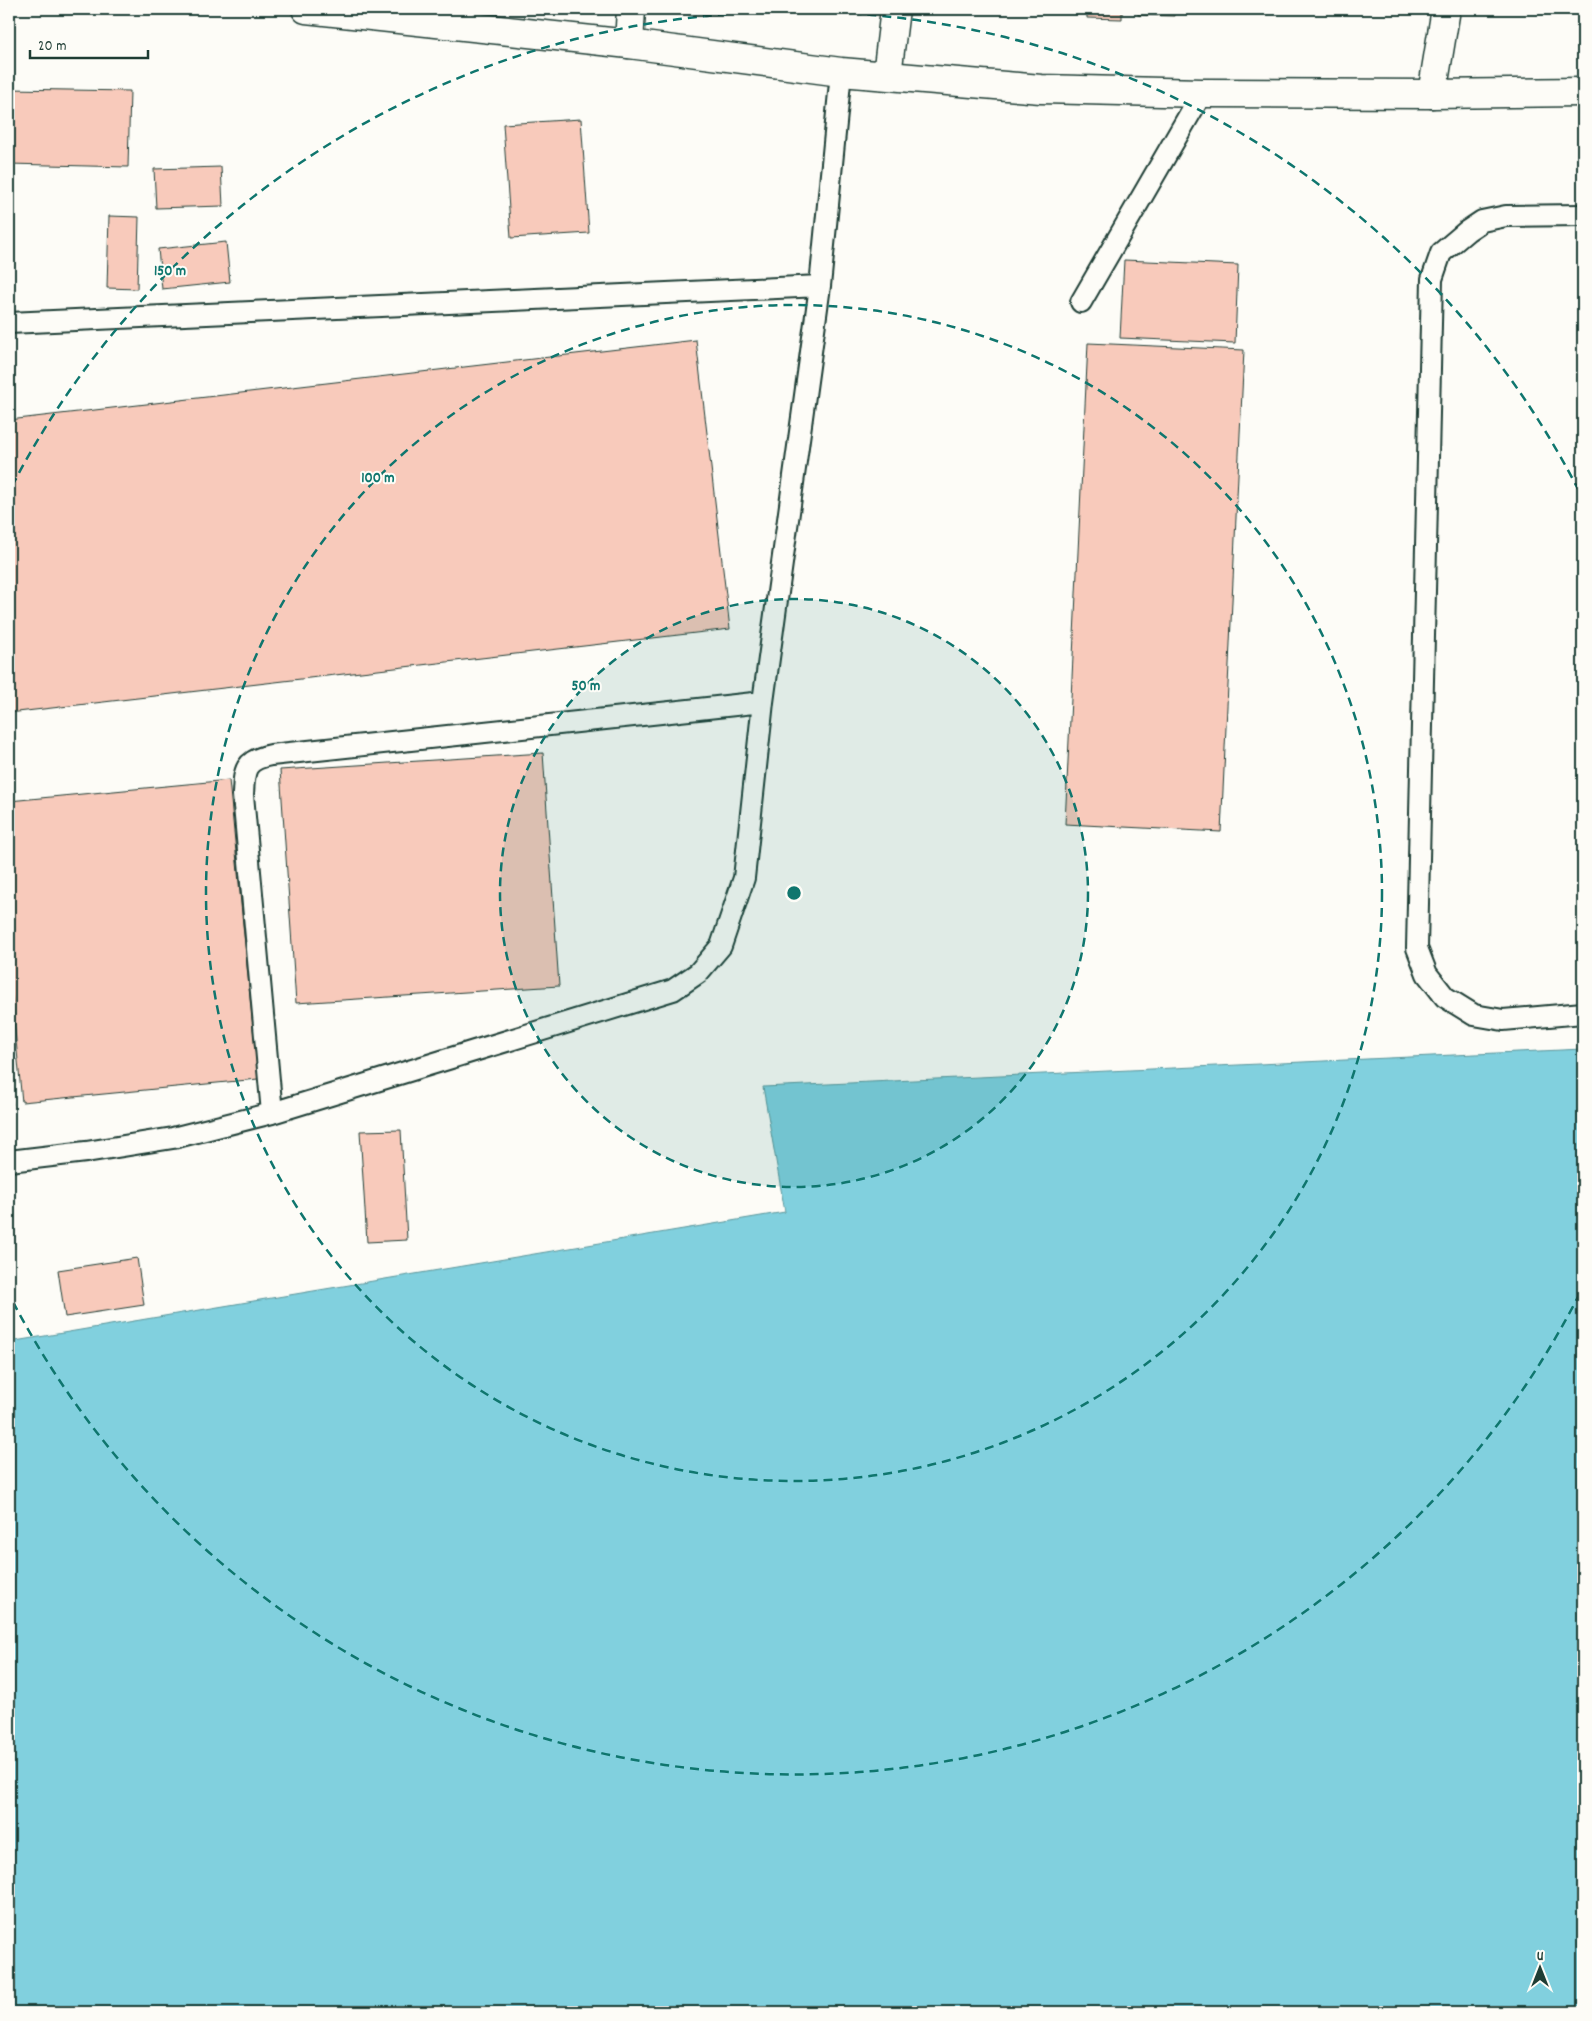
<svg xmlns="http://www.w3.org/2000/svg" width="1592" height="2021" font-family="Dekko,sans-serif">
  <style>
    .water { fill: #81d0de; stroke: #5a959a }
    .building { fill: #f8cabb; stroke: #1f3d34 }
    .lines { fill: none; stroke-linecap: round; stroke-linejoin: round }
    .lane-casing { stroke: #1f3d34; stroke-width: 24 }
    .street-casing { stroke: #1f3d34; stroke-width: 31 }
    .highway-casing { stroke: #1f3d34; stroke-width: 31 }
    .lane { stroke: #fdfcf7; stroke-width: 20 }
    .street { stroke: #fdfcf7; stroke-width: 28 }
    .highway { stroke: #fdfcf7; stroke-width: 28 }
    .ring { fill: none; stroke: #0f766e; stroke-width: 2.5; stroke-dasharray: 9 6 }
    .centre { fill: #0f766e; stroke: #fdfcf7; stroke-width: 2.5 }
    .ring-label { font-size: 15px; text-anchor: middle; font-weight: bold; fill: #0f766e; stroke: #fdfcf7; stroke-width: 4; stroke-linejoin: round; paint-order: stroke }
  </style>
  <rect width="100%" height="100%" fill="#fdfcf7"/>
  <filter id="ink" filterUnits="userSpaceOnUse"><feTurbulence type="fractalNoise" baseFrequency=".02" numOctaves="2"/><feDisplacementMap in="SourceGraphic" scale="10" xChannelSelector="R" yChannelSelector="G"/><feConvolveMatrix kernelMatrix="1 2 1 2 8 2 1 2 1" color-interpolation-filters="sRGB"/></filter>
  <g filter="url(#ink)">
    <path class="water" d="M1583 1049V2012H9V1342L785 1212 763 1087Z"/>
    <path class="building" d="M1087 9H1122V19L1087 18Z
      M1138 9H1174V16L1138 15Z
      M9 89 130 91 128 167 9 164Z
      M581 119 589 233 511 238 503 124Z
      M221 167 223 206 156 208 154 169Z
      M109 216 139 217 137 289 107 288Z
      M226 242 230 282 162 289 158 249Z
      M1124 260 1238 265 1235 343 1120 338Z
      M696 340 730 629 9 713V420Z
      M1088 343 1244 350 1221 832 1065 824Z
      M543 753 559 986 296 1003 280 770Z
      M229 780 258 1079 22 1102 9 969V801Z
      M9 1064 12 1105H9Z
      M401 1130 407 1240 367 1242 360 1131Z
      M137 1258 144 1305 65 1317 58 1270Z"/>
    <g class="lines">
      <g class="lane-casing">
        <path id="lane" d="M1583 215 1506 216 1482 221 1467 231 1441 253 1432 279 1417 948 1427 974 1445 997 1474 1015 1503 1020 1583 1013
          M1081 302 1202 93
          M9 323 820 286
          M272 1113 243 795C244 770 244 760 271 755L763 702
          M9 1161 86 1152 173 1138 272 1113 673 990 698 973 721 946 744 878 763 702 820 286 841 72"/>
      </g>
      <g class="street-casing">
        <path id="street" d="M629 44 631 9
          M887 75 895 9
          M1432 94 1446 9"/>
      </g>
      <g class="highway-casing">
        <path id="highway" d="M306 9 629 44 841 72 1041 89 1202 93 1432 94 1583 92"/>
      </g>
      <use href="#lane" class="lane"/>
      <use href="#street" class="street"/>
      <use href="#highway" class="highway"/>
    </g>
  </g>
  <circle cx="794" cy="893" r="294" fill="#0f766e" fill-opacity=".12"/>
  <g class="ring">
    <circle cx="794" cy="893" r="294"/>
    <circle cx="794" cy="893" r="588"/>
    <path d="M1580 1293A882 882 0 0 1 12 1300M12 486A882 882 0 0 1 1580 493"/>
  </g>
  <circle cx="794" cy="893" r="8" class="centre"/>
  <g class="ring-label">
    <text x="170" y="275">150 m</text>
    <text x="378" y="482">100 m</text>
    <text x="586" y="690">50 m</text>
  </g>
  <rect width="1592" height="2021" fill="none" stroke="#fdfcf7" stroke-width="30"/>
  <rect x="15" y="15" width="1562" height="1991" fill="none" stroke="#1f3d34" stroke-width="2" filter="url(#ink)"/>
  <g transform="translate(1540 1968)" stroke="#fdfcf7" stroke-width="4" paint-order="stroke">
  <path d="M0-4L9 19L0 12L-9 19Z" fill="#1f3d34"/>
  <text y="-8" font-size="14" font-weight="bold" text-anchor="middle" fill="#1f3d34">U</text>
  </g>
  <path d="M30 50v8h118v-8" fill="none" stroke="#1f3d34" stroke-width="2.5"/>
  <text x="38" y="50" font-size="15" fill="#1f3d34" stroke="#fdfcf7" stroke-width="4" paint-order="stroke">20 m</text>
</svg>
